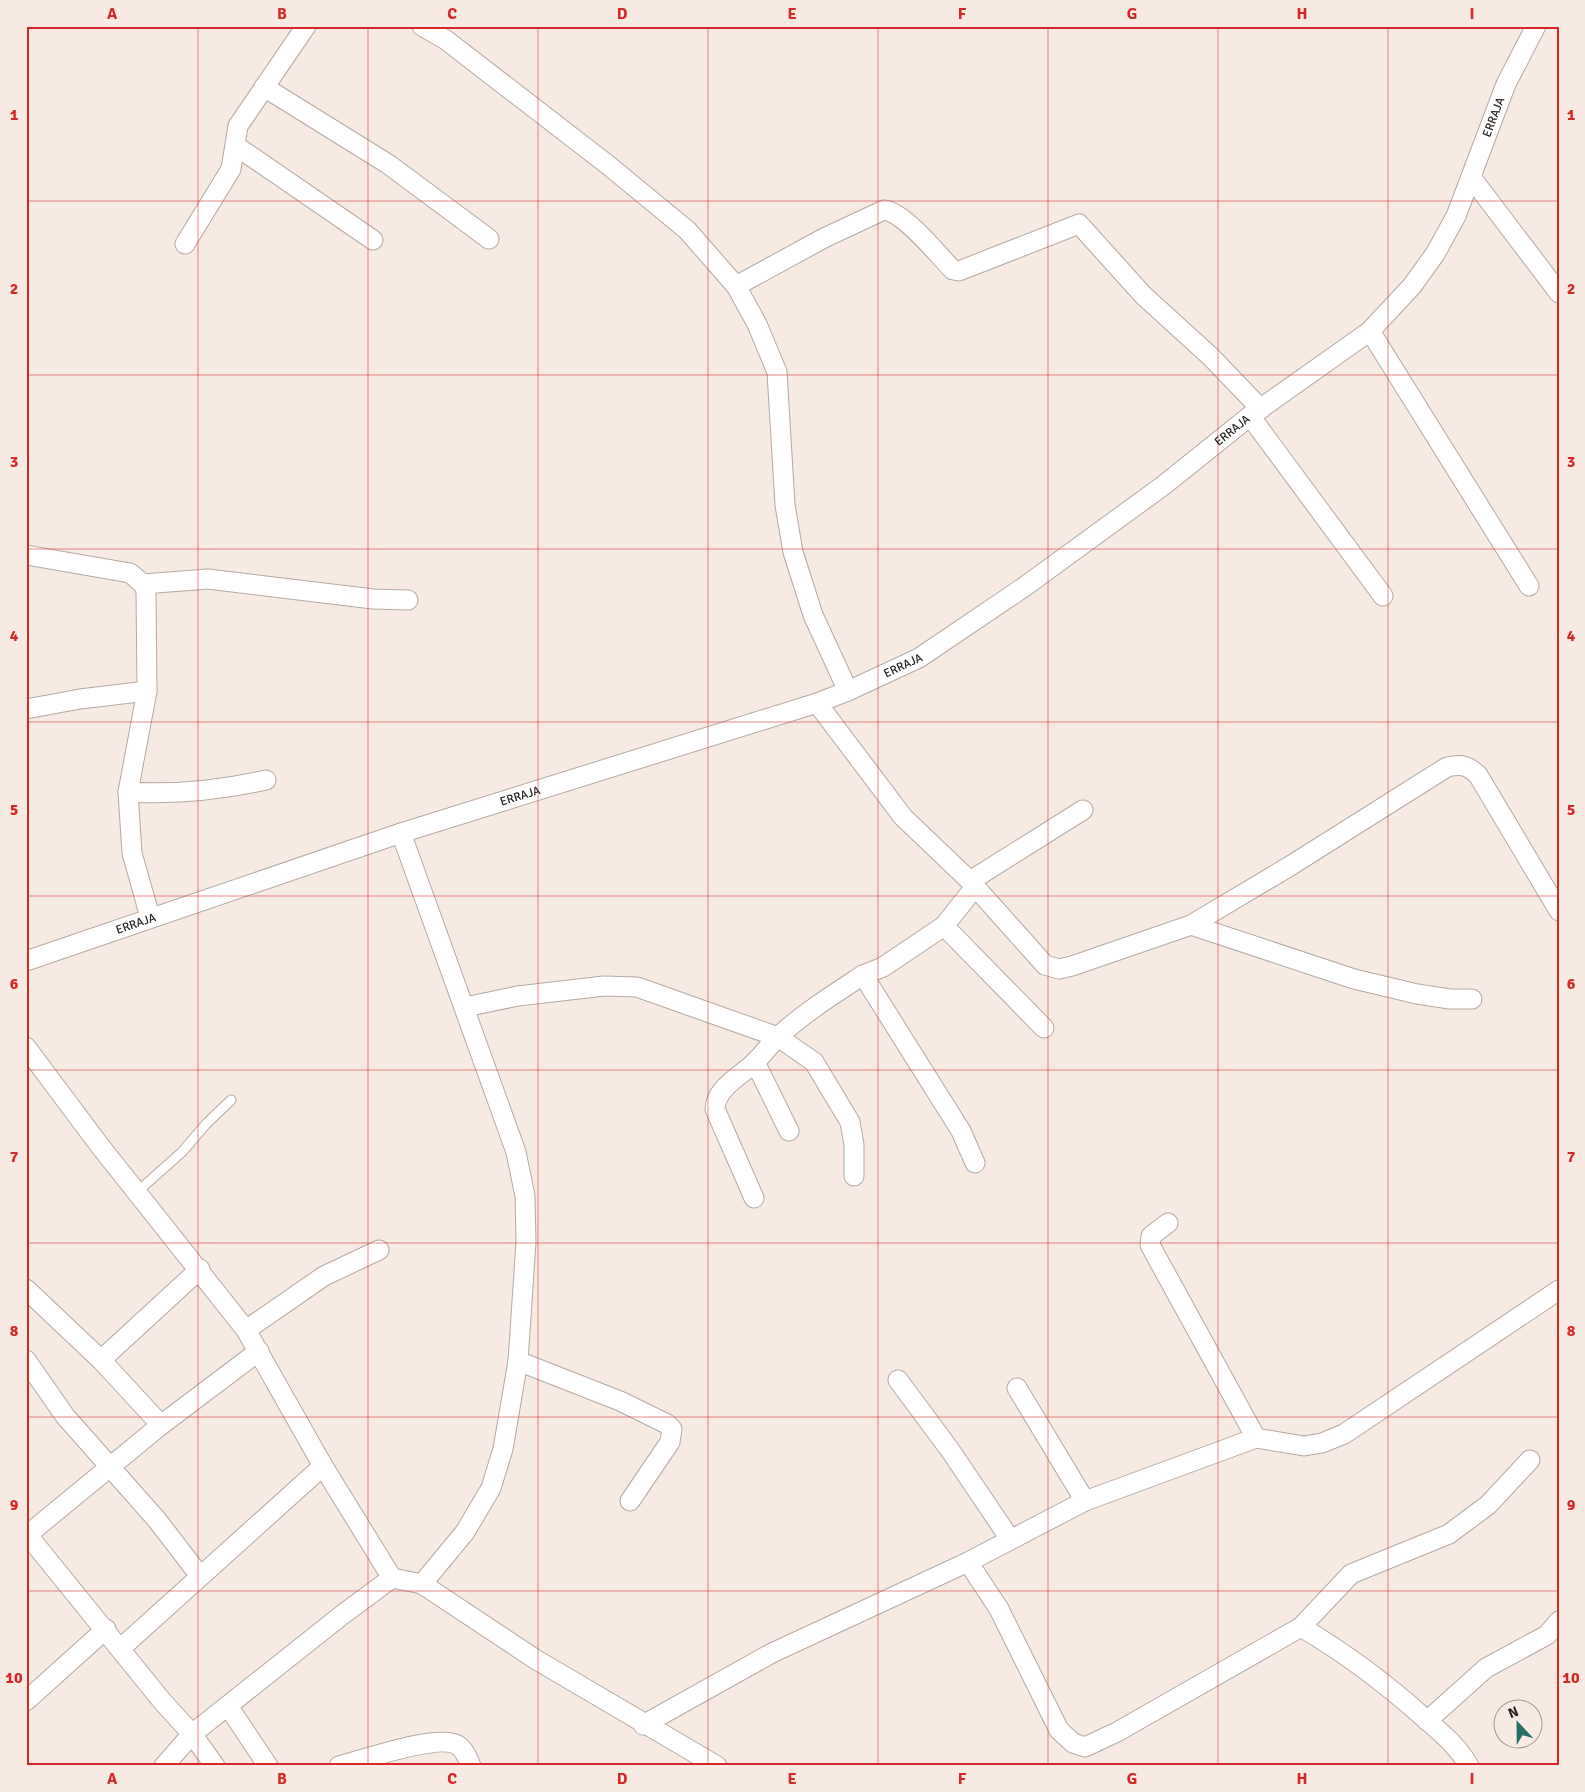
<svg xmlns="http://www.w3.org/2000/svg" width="1585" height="1792" font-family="Signika,sans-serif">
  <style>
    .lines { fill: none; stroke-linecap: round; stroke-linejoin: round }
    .lane-casing { stroke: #b5a9a1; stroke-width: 11 }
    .street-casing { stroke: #b5a9a1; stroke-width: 21 }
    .lane { stroke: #fff; stroke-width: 9 }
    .street { stroke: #fff; stroke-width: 19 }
    .grid { fill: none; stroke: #d62828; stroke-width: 1; stroke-opacity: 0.55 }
    .labels { text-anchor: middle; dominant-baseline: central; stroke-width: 5; stroke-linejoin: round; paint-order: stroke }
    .street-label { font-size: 12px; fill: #25201d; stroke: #f7eae2 }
    .neatline { fill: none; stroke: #d62828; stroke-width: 2 }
    .grid-label { font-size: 16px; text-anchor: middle; font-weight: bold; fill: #d62828 }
  </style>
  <rect width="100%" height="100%" fill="#f7eae2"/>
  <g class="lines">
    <g class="lane-casing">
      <path id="lane" d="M137 1192 182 1152 206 1124 231 1100"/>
    </g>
    <g class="street-casing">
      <g id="street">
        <path d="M422 26 446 40 608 165 687 230 736 286 757 324 777 372 785 505 793 552 813 615 848 691"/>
        <path d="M264 87 388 164 489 239"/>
        <path d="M236 146 373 240"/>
        <path d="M1471 177 1559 293"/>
        <path d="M185 244 231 169 238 126 306 26"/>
        <path d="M736 286 824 238 884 210C904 212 938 255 953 270L959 271 1079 224 1143 295 1211 357 1261 409"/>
        <path d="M1370 331 1529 586"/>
        <path d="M1250 416 1383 596"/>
        <path d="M26 555 130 573 143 584 146 591 147 691 128 792 132 853 150 917"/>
        <path d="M143 584 208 579 373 599 408 600"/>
        <path d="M817 703 903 817 970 881 1045 965 1059 969 1072 966 1191 925 1354 979 1417 994 1450 999H1472"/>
        <path d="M26 709 80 699 147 691"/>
        <path d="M128 792C175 795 221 790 266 780"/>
        <path d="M401 833 516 1152 525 1196 526 1242 518 1361 503 1449 491 1488 465 1532 422 1584"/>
        <path d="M970 881 1083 810"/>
        <path d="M1191 925 1290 866 1447 767C1462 764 1467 765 1478 775L1559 911"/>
        <path d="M944 926 1044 1028"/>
        <path id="s1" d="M26 961 401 833 817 703 848 691 919 658 1024 587 1164 485 1250 416 1370 331 1412 286 1435 254 1456 216 1506 84 1536 26"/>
        <path d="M465 1007 518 996 604 986 637 987 778 1037 814 1062 850 1122 854 1145V1176"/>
        <path d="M26 1047 100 1146 246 1330 323 1466 392 1578 422 1584 535 1659 717 1766"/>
        <path d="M755 1062 789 1131"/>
        <path d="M975 1163 961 1131 863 975 883 967 944 926 975 887"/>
        <path d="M754 1198 715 1109C716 1088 739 1077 753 1064 763 1055 770 1044 779 1036 805 1012 834 994 863 975"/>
        <path d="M1168 1223 1151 1236 1150 1245 1256 1438"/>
        <path d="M26 1289 101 1360 161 1425"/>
        <path d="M246 1330 324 1276 379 1250"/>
        <path d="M26 1360 65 1416 157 1520 200 1576"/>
        <path d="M101 1360 200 1269"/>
        <path d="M518 1361 620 1401 667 1424 672 1429 670 1442 630 1501"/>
        <path d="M898 1380 950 1450 1010 1539"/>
        <path d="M1017 1388 1085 1501"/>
        <path d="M26 1533 162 1701 192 1734 215 1766"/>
        <path d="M26 1536 161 1425 259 1351"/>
        <path d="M968 1562 999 1609 1059 1730 1073 1743 1085 1747 1117 1732 1301 1627C1345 1653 1384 1682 1422 1716 1439 1731 1457 1745 1469 1766"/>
        <path d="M1301 1627 1351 1574 1449 1534 1488 1505 1530 1460"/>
        <path d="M121 1648 323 1466"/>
        <path d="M26 1701 106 1629"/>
        <path d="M228 1706 268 1766"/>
        <path d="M1427 1721 1486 1668 1547 1635 1559 1621"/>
        <path d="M643 1725 772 1653 968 1562 1085 1501 1256 1438 1304 1446 1322 1443 1344 1434 1559 1290"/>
        <path d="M164 1766 192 1734 342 1615 392 1578"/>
        <path d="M339 1766C363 1760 441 1732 459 1746 464 1750 469 1760 471 1766"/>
      </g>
    </g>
    <use href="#lane" class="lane"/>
    <use href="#street" class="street"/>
  </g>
  <path class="grid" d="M198 26V1766M368 26V1766M538 26V1766M708 26V1766M878 26V1766M1048 26V1766M1218 26V1766M1388 26V1766M26 201H1559M26 375H1559M26 549H1559M26 722H1559M26 896H1559M26 1070H1559M26 1243H1559M26 1417H1559M26 1591H1559"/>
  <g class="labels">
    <g class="street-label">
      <text stroke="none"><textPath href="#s1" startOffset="1751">ERRAJA</textPath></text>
      <text stroke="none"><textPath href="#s1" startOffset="1331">ERRAJA</textPath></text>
      <text stroke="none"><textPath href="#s1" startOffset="926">ERRAJA</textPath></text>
      <text stroke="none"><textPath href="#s1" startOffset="521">ERRAJA</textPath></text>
      <text stroke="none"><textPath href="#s1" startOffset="116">ERRAJA</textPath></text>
    </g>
  </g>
  <rect width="1585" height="1792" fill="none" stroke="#f7eae2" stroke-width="55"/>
  <g transform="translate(1518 1724) rotate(338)"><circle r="24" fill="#f7eae2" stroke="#a39993"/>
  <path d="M0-4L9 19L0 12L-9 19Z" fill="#256e67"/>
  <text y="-8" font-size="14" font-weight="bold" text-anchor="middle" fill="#25201d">N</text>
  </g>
  <rect x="28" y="28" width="1530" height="1736" class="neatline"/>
  <g class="grid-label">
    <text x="112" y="19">A</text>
    <text x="282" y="19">B</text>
    <text x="452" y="19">C</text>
    <text x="622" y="19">D</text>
    <text x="792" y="19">E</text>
    <text x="962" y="19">F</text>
    <text x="1132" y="19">G</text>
    <text x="1302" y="19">H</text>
    <text x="1472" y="19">I</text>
    <text x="14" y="120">1</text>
    <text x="1571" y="120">1</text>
    <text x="14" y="294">2</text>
    <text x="1571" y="294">2</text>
    <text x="14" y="467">3</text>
    <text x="1571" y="467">3</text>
    <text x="14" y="641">4</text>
    <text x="1571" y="641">4</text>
    <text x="14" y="815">5</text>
    <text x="1571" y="815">5</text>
    <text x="14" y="989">6</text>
    <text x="1571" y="989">6</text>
    <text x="14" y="1162">7</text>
    <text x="1571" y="1162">7</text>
    <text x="14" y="1336">8</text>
    <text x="1571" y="1336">8</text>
    <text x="14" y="1510">9</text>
    <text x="1571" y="1510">9</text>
    <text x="14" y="1683">10</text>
    <text x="1571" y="1683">10</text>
    <text x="112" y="1784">A</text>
    <text x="282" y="1784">B</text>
    <text x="452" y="1784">C</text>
    <text x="622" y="1784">D</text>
    <text x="792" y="1784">E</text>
    <text x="962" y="1784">F</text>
    <text x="1132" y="1784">G</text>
    <text x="1302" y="1784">H</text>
    <text x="1472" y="1784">I</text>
  </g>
</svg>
